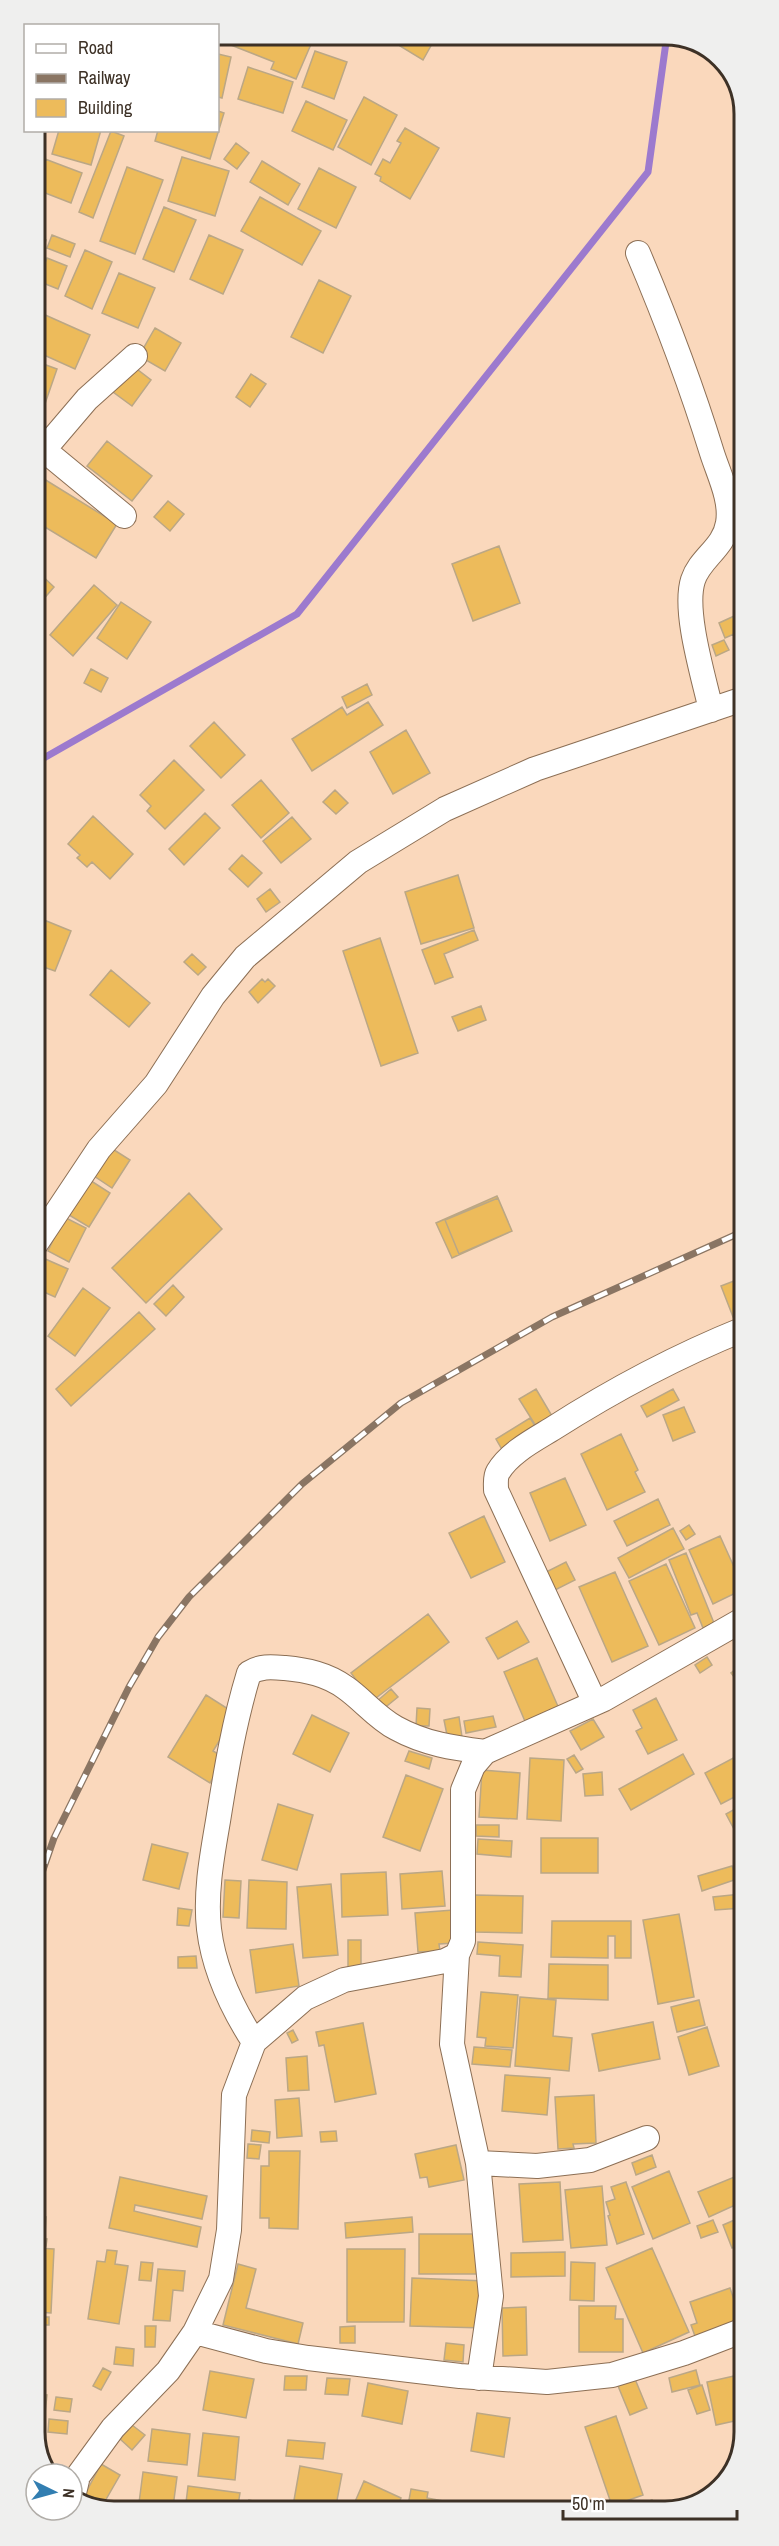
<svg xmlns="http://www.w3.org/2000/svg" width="779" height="2546" font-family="'Archivo Narrow',sans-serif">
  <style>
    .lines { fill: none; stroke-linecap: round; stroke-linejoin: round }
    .stream { stroke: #9c7ace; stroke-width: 7 }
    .building { fill: #edbb5b; stroke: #bba785; stroke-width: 1.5 }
    .street-casing { stroke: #8c6f55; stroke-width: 26 }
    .street { stroke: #fff; stroke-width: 24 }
    .rail-casing { stroke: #8a7563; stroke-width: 7 }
    .rail { stroke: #fff; stroke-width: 4.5; stroke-dasharray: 14; stroke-linecap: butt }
    .rim { fill: none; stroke: #3d3126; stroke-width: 3 }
  </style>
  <rect width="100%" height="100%" fill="#fad8bc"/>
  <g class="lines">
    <path class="stream" d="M35 763 297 614 648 172 667 35"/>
  </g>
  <path class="building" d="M218 35H315L296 79 271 69 274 62 218 40Z
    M406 35H437L423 60 400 46Z
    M315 51 347 62 334 99 302 87Z
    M218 54 231 57 222 98 218 97Z
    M248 67 293 82 283 113 238 99Z
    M364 97 397 115 371 165 338 147Z
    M306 101 347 120 333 150 292 131Z
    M218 111 224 113 210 159 155 141 158 130H218Z
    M405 128 439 148 410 199 380 181 381 177 375 174 383 159 390 163 401 143 397 141Z
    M59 130H101L91 165 52 154Z
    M111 131 124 136 93 218 79 212Z
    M236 143 249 153 237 169 224 159Z
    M182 157 229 171 215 216 168 201Z
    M45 159 82 173 71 203 35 189Z
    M262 161 300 184 288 205 250 182Z
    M127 167 163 180 135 254 100 241Z
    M319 168 356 187 336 228 298 209Z
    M260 197 321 231 302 265 241 231Z
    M164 207 196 220 174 272 143 259Z
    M35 235 46 240 35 272Z
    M52 235 75 244 70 257 47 248Z
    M209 235 243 250 223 294 190 279Z
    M85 250 112 262 92 309 65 296Z
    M47 258 67 266 58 289 38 281Z
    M119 273 155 288 138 328 102 313Z
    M319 280 351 296 323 353 291 337Z
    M43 314 90 335 75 369 35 351V334Z
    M155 328 181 343 165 371 139 356Z
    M35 361 57 369 39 421 35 420Z
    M129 363 151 380 132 406 109 389Z
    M251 374 266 384 250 407 236 397Z
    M107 441 152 476 132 501 87 466Z
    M44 479 117 524 96 558 35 521V495Z
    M168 501 184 514 170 531 154 517Z
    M499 546 520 603 473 621 452 564Z
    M35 569 54 587 35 609Z
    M94 585 117 605 73 656 50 635Z
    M121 602 151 622 127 659 97 638Z
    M743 612V645L739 647 734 634 725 638 719 623Z
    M724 640 729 650 716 656 712 645Z
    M91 669 108 678 101 692 84 683Z
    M367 684 372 695 347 708 342 697Z
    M368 702 383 725 312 771 292 739 342 707 347 715Z
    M214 722 245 755 221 778 190 746Z
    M406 730 430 773 393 794 370 752Z
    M174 760 204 790 165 829 147 811 151 806 140 795Z
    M261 780 289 813 261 838 232 805Z
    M335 790 348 803 336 814 323 802Z
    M205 813 220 828 184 865 169 849Z
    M93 816 133 854 110 879 92 862 87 867 77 858 80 855 68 844Z
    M292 817 311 839 281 863 263 841Z
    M242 855 262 873 248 887 229 869Z
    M458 875 474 928 421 944 405 892Z
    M270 889 280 902 266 912 257 899Z
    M44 920 71 931 55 971 35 964V943Z
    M474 930 478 940 444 954 453 977 435 984 422 950Z
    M380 938 418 1053 381 1066 343 951Z
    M192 954 206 967 198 975 184 962Z
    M111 970 150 1003 129 1027 90 995Z
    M262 979 265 982 268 979 275 986 258 1003 249 992Z
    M481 1006 486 1020 458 1031 452 1017Z
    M111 1148 130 1160 112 1188 94 1176Z
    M85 1177 110 1193 89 1227 64 1212Z
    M189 1193 222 1229 146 1303 112 1268Z
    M497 1196 512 1231 452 1258 436 1223Z
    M498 1198 512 1231 459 1254 445 1220Z
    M64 1217 86 1228 69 1262 48 1251Z
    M43 1258 68 1269 55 1297 35 1288V1274Z
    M744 1277V1318L735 1322 721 1286Z
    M173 1285 184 1297 166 1316 154 1304Z
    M83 1288 110 1308 75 1356 48 1336Z
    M35 1312 42 1315 35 1332Z
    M139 1312 155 1329 71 1406 56 1389Z
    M536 1389 555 1421 539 1431 519 1399Z
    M673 1389 679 1400 647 1417 641 1406Z
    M684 1407 695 1432 673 1441 663 1415Z
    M530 1418 539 1432 504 1453 496 1439Z
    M621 1434 638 1470 635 1472 645 1492 607 1510 581 1454Z
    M565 1478 586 1525 550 1541 530 1493Z
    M658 1499 670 1525 627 1546 614 1521Z
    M484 1516 505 1562 471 1578 449 1533Z
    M689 1525 695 1534 686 1540 680 1531Z
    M673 1528 684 1549 629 1578 618 1558Z
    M720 1536 744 1589 713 1604 689 1550Z
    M686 1553 714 1623 703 1628 697 1613 691 1615 669 1560Z
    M566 1562 575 1580 555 1590 546 1572Z
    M666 1564 695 1628 659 1645 629 1581Z
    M615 1572 648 1646 612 1662 579 1587Z
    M428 1614 449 1642 372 1701 351 1673Z
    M517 1621 529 1642 498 1659 486 1638Z
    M707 1657 712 1665 700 1673 695 1665Z
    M537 1658 560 1711 527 1726 504 1672Z
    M744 1663V1690L731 1673Z
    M391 1689 398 1697 382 1710 376 1702Z
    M206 1695 236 1714 213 1751 225 1758 210 1783 168 1757Z
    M656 1698 677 1740 648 1754 636 1731 642 1728 633 1710Z
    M417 1708 430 1709 429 1726H416Z
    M312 1715 349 1733 330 1772 293 1754Z
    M493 1716 496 1727 466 1733 464 1721Z
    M459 1717 462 1737 448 1740 444 1720Z
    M593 1719 604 1737 581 1750 570 1731Z
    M409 1751 432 1758 429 1769 405 1761Z
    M683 1754 694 1774 631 1810 619 1789Z
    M574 1755 583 1769 576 1773 567 1759Z
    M739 1755 744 1766V1792L721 1804 705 1773Z
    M530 1758 564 1760 561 1821 527 1819Z
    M482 1770 520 1773 517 1819 479 1817Z
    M602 1772 603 1795 585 1796 583 1774Z
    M406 1775 443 1789 420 1851 383 1837Z
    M278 1804 313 1815 297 1870 262 1860Z
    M744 1804V1848L726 1814Z
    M476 1825H499V1837L476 1836Z
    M541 1838H598V1873H541Z
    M478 1839 512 1841 511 1857 477 1854Z
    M152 1844 188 1853 179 1889 143 1880Z
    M732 1866 737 1879 702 1891 698 1876Z
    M442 1871 445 1906 402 1909 400 1874Z
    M386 1872 388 1915 342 1917 341 1874Z
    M225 1880 241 1881 239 1918 223 1917Z
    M249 1880 287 1882 286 1929 247 1928Z
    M331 1884 338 1955 303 1958 297 1887Z
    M741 1894 742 1908 715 1910 713 1897Z
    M475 1895 523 1896 522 1933 475 1932Z
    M178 1908 192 1910 189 1926 177 1925Z
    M453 1910 455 1943 439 1944 440 1951 418 1952 415 1913Z
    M679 1914 694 1997 658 2004 643 1920Z
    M552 1921H631V1958H615V1936H608V1958L551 1957Z
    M348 1940H361V1967H348Z
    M478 1942 523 1945 521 1977 499 1976 500 1956 477 1954Z
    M293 1944 299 1986 256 1993 250 1950Z
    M196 1956 197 1968H178V1957Z
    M549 1964 608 1965V2000L548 1998Z
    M481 1992 518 1995 513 2048 485 2046 486 2038 477 2037Z
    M520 1997 556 2000 553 2036 572 2038 569 2071 515 2066Z
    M699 2000 705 2025 677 2032 671 2007Z
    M653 2022 660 2059 599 2071 592 2034Z
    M363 2023 376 2094 335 2102 324 2045 319 2046 316 2032Z
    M707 2027 719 2066 689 2075 678 2037Z
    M293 2030 298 2040 292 2043 287 2033Z
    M474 2047 512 2050 510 2067 472 2064Z
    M307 2056 309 2090 288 2091 286 2058Z
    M505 2075 550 2078 547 2115 502 2111Z
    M594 2095 596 2143 573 2144 574 2148 558 2149 555 2097Z
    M299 2098 302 2136 277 2138 275 2100Z
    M252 2130 270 2132 269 2143 251 2141Z
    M336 2131 337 2141 321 2142 320 2132Z
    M248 2144 261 2145 259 2159 247 2158Z
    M456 2145 464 2180 429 2187 427 2177 420 2178 415 2154Z
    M269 2151H300L298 2229 269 2228V2218H260L261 2166H269Z
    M652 2155 656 2167 636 2175 632 2163Z
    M669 2171 690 2223 653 2239 632 2187Z
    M744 2173V2201L709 2217 698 2192Z
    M120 2177 207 2196 202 2219 135 2205 134 2211 201 2227 197 2247 109 2228Z
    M560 2182 563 2240 523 2242 519 2184Z
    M626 2182 644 2234 617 2244 608 2216 610 2215 606 2202 615 2199 611 2187Z
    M602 2186 607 2245 571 2248 565 2190Z
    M36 2216 46 2217 45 2235H36Z
    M744 2216V2243L732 2248 723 2225Z
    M412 2217 413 2232 346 2238 345 2223Z
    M713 2220 718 2232 701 2238 697 2226Z
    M419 2234H480V2274H419Z
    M36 2238 47 2239 46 2246H36Z
    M36 2248 54 2249 51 2313 36 2312Z
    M652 2248 689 2332 643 2353 606 2268Z
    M347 2249H405L404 2322H347Z
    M107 2250 117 2251 115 2264 128 2266 119 2324 88 2319 97 2261 105 2262Z
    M565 2252V2276L511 2277V2253Z
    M744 2256V2278L737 2259Z
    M141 2262 153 2263 151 2281 139 2280Z
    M571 2262 595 2263 594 2301 570 2300Z
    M238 2264 256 2269 246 2308 303 2323 298 2344 223 2325Z
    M158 2269 185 2271 183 2291 173 2290 170 2321 153 2320Z
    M412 2278 486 2281 484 2328 410 2326Z
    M730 2288 742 2323 696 2339 691 2325 697 2323 690 2302Z
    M579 2306H616L615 2319H623V2352H579Z
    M526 2307 527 2355 503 2356 502 2308Z
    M36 2317H49V2325H36Z
    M145 2326H156L155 2347H145Z
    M355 2326V2343H340V2327Z
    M446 2343 464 2345 463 2362 444 2360Z
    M116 2347 134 2349 133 2366 114 2364Z
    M103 2368 111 2372 101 2390 93 2386Z
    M696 2370 700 2385 672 2392 669 2378Z
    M210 2371 254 2379 246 2418 203 2410Z
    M743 2374 744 2419 716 2425 707 2382Z
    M285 2376H307L306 2390H284Z
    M327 2378 350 2379 348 2395 325 2394Z
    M635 2379 647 2408 630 2415 618 2386Z
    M368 2383 408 2391 402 2424 362 2416Z
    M702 2385 710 2410 697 2414 688 2390Z
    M36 2394 47 2395 42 2441H36Z
    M56 2397 72 2399 70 2412 54 2410Z
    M477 2413 510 2418 504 2457 471 2451Z
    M616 2416 643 2495 612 2506 585 2427Z
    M49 2419 68 2421 67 2434 48 2432Z
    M132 2425 145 2435 132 2450 120 2439Z
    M152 2429 190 2434 187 2465 148 2461Z
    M203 2433 239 2437 235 2480 198 2476Z
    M288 2440 325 2443 323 2459 286 2456Z
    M732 2445H740L732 2465Z
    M101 2464 120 2475 101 2508 82 2500Z
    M300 2466 342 2474 335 2511H317L293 2506Z
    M143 2472 177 2477 173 2507 139 2503Z
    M364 2481 401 2498 396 2511H351Z
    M188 2486 240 2493 237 2511H185Z
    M411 2489 428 2492 427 2498 444 2501 443 2510 407 2511Z
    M249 2500 285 2509V2511H246Z
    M652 2500 655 2510H623Z
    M454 2503 495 2510H453Z"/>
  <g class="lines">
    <g class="street-casing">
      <path id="street" d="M638 253C666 319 691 385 712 453 719 475 732 500 728 523 724 548 700 558 693 580 683 611 704 678 711 710
        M44 450 124 516
        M35 460 87 399 135 356
        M35 1245 99 1149 156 1084 213 996 245 957 358 862 445 809 535 769 743 699
        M595 1703 496 1490C496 1483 495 1477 498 1472 509 1453 534 1440 552 1429 613 1390 677 1356 744 1329
        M457 1955 452 2044 478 2163 491 2296 479 2378
        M254 2042C232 2008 214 1971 209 1929 205 1893 212 1856 218 1821 226 1771 234 1722 249 1673 260 1666 271 1667 285 1668 306 1670 327 1674 346 1688 363 1700 377 1718 396 1728 425 1744 454 1748 485 1752
        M478 2163 537 2166 590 2160 647 2138
        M195 2332 266 2351 308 2358 460 2376 547 2382 612 2375 684 2353 744 2330
        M73 2497 78 2476 113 2428 168 2371 195 2332 221 2279 229 2230 234 2095 254 2042 305 1998 344 1980 445 1961 457 1955 463 1941V1790L473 1766 485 1752 604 1699 744 1619"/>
    </g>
    <use href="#street" class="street"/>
    <g class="rail-casing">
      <path id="rail" d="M36 1890 54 1838 129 1687 158 1637 189 1597 302 1484 401 1403 552 1317 744 1231"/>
    </g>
    <use href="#rail" class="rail"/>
  </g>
  <path d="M0 0H779V2546H0ZM114 45H665A69 69 0 0 1 734 114V2432A69 69 0 0 1 665 2501H114A69 69 0 0 1 45 2432V114A69 69 0 0 1 114 45Z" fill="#efefee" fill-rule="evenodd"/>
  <path class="rim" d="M114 45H665A69 69 0 0 1 734 114V2432A69 69 0 0 1 665 2501H114A69 69 0 0 1 45 2432V114A69 69 0 0 1 114 45Z"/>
  <rect x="24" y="24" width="195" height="108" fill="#ffffff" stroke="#b1ada8" stroke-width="1.5"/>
  <rect x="36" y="44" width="30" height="9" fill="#ffffff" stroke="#b1ada8" stroke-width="1.5"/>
  <text x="78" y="54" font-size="18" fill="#3d3126">Road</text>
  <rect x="36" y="74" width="30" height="9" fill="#8a7563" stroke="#b1ada8" stroke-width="1.5"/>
  <text x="78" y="84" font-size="18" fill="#3d3126">Railway</text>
  <rect x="36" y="99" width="30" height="18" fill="#edbb5b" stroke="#b1ada8" stroke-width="1.5"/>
  <text x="78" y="114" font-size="18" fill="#3d3126">Building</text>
  <g transform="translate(54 2492) rotate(95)"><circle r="28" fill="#ffffff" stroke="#b1ada8" stroke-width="1.5"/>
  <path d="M0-4.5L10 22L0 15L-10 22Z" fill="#327eb1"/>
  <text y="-9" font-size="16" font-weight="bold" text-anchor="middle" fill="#3d3126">N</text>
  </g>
  <path d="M563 2510v9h174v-9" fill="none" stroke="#3d3126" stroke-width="3"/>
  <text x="572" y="2510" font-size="18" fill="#3d3126" stroke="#ffffff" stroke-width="4.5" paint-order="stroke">50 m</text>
</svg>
